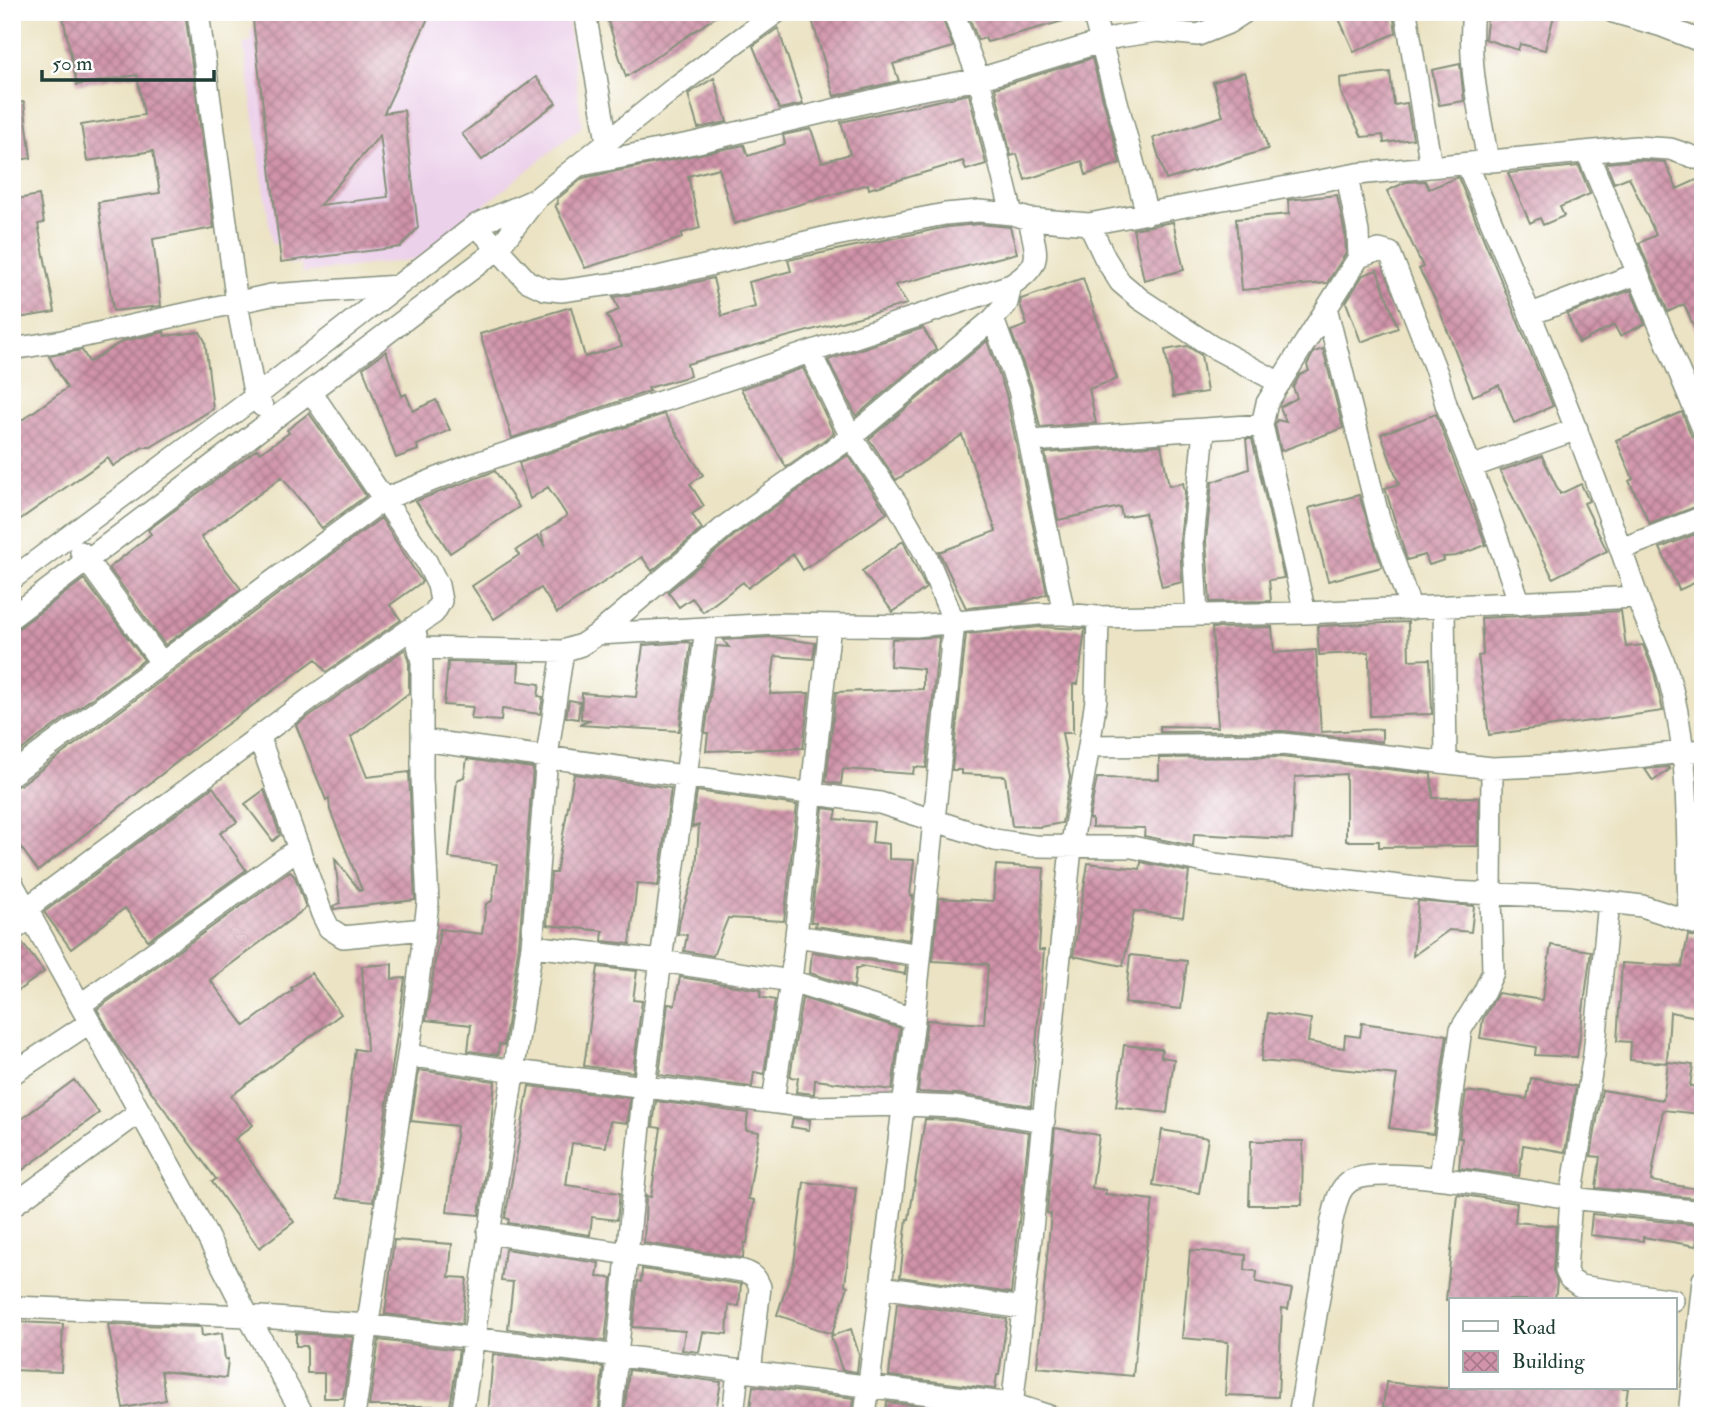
<svg xmlns="http://www.w3.org/2000/svg" width="1715" height="1428" font-family="'IM FELL Double Pica',serif">
  <style>
    .built { fill: #ecd1ea }
    .building { fill: url(#building-cross-hatch); fill-rule: evenodd }
    .lines { fill: none; stroke-linecap: round; stroke-linejoin: round }
    .minor-casing { stroke: #85907c; stroke-width: 24 }
    .minor { stroke: #fff; stroke-width: 21 }
  </style>
  <defs>
    <pattern id="building-cross-hatch" width="8" height="8" patternUnits="userSpaceOnUse" patternTransform="scale(1.75)"><rect width="8" height="8" fill="#d093a9"/><path d="M0 0l8 8M0 8l8-8" fill="none" stroke="#a8798a"/></pattern>
  </defs>
  <rect width="100%" height="100%" fill="#fff"/>
  <filter id="ink" filterUnits="userSpaceOnUse"><feTurbulence type="fractalNoise" baseFrequency=".0143" numOctaves="2"/><feDisplacementMap in="SourceGraphic" scale="14" xChannelSelector="R" yChannelSelector="G"/><feConvolveMatrix kernelMatrix="1 2 1 2 8 2 1 2 1" color-interpolation-filters="sRGB"/></filter>
  <filter id="wash" filterUnits="userSpaceOnUse"><feTurbulence type="fractalNoise" baseFrequency=".00686" numOctaves="4" result="noise"/><feDisplacementMap in="SourceGraphic" scale="28" xChannelSelector="R" yChannelSelector="G"/><feGaussianBlur stdDeviation="1.57" result="paint"/><feColorMatrix in="noise" values="0 0 0 0 0 0 0 0 0 0 0 0 0 0 0 0 0 1.4 0 .05"/><feComposite in="paint" operator="in"/></filter>
  <g filter="url(#wash)">
    <rect width="100%" height="100%" fill="#ebe3c3"/>
    <path class="built" d="M264 12H567L582 126 418 259 303 273 301 264H287L283 244H272L243 43 251 41 250 30 266 27Z"/>
    <g id="blocks">
      <path class="building" d="M62 12H185L214 228 153 239 161 306 113 311 98 202 160 193 153 151 87 161 81 125 144 115 137 75 77 85Z
        M252 12H431L384 113 404 110 418 228 400 247 281 262ZM380 135 388 197 320 205Z
        M605 12H723L626 77Z
        M810 12H940L953 47 893 64 899 81 834 96Z
        M967 12H1073L1074 18 987 42 985 38 978 40Z
        M1336 12H1393L1396 33 1354 52Z
        M1488 12H1555L1545 50 1520 44 1518 50 1485 39Z
        M778 28 803 104 779 109 753 46Z
        M1092 58 1120 163 1086 175 1082 161 1025 180 1017 154 1011 156 995 88Z
        M1460 64 1464 101 1439 105 1432 70Z
        M1245 72 1268 149 1166 180 1153 138 1223 116 1213 82Z
        M1390 72 1394 105 1407 103 1413 139 1384 143 1383 135 1362 137 1341 93 1340 78Z
        M536 77 556 103 482 160 462 134Z
        M714 78 727 122 698 128 688 94Z
        M969 94 986 164 966 170 963 161 869 189 868 184 734 224 719 168 688 176 700 228 682 233V238L585 268 555 205 558 204 557 199 583 178 744 145 748 156 785 144 783 135 811 129 822 162 850 154 841 122Z
        M24 102 31 158 12 161V103Z
        M1636 160 1665 162 1677 189 1703 177V347L1684 304 1668 312 1639 243 1656 235 1629 177 1614 183 1606 163Z
        M1579 166 1590 194 1560 207 1564 216 1543 225 1540 218 1530 223 1508 173Z
        M1458 177 1553 406 1514 423 1499 385 1473 396 1435 299 1419 269 1423 267 1387 191 1406 182 1425 181 1429 189Z
        M39 195 44 223 38 224 55 312 12 319V200Z
        M1337 195 1345 234 1346 253 1327 283 1242 290 1236 219 1289 214 1288 200Z
        M1173 222 1184 270 1144 280 1133 229Z
        M979 224 1010 227 1017 253 895 285 907 304 687 364 690 376 648 388 650 391 512 438 480 334 571 307 585 357 622 346 607 315 619 310 613 297 657 291 713 278 722 316 755 307 749 282 791 271 788 260 947 227Z
        M1377 270 1398 328 1361 342 1346 302 1363 275Z
        M1083 278 1117 379 1089 389 1096 423 1040 427 1031 385 1011 331 1027 325 1020 304 1021 299Z
        M1631 290 1645 324 1620 336 1614 325 1579 343 1567 314Z
        M923 328 936 349 856 416 828 360Z
        M164 332 165 336 200 332 205 341 213 409 151 447H143L113 466 108 458 12 525V427L67 388 49 356 82 350 89 362 123 341Z
        M987 341 1006 394 1047 594 1020 603 966 608 939 552 996 531 962 435 896 480 869 439Z
        M1187 346 1201 355 1207 392 1173 397 1165 350Z
        M1323 349 1343 428 1281 451 1275 425 1277 420 1286 422 1280 407 1297 398 1293 387 1300 375 1309 371 1307 365 1314 352Z
        M386 351 402 396 406 394 413 411 436 400 450 430 417 445 418 450 396 458 363 368Z
        M803 368 834 433 786 467 741 389Z
        M1682 412 1691 435 1696 440 1703 442V504L1650 524 1629 481 1633 479 1616 440Z
        M309 413 366 496 322 528 282 477 201 537 241 589 165 645 109 568 151 534 148 530 257 449 260 453 289 433 287 430Z
        M664 414 703 475 690 484 704 506 692 514 702 529 652 571 642 557 557 613 541 588 494 619 472 586 519 555 516 550 538 536 545 547 541 533 567 516 548 487 530 499 519 463Z
        M1436 414 1486 545 1456 556 1443 557 1444 560 1429 565 1425 555 1407 560 1385 488 1399 484 1381 434Z
        M1246 439H1252L1284 578 1269 580 1271 601 1210 602 1206 541 1212 482 1249 469Z
        M1161 445 1169 486 1183 483 1185 492 1180 540 1182 582 1162 587 1145 513 1122 517 1120 507 1058 520 1045 453Z
        M848 455 887 513 803 570 793 554 748 588 743 582 703 612 692 598 679 607 668 592 736 534Z
        M1542 456 1560 494 1581 484 1589 501 1584 503 1607 551 1553 578 1500 471Z
        M495 471 519 507 450 553 416 501Z
        M1359 495 1382 567 1328 581 1309 508Z
        M381 518 422 582 390 605 401 620 326 672 316 659 200 744 38 871 12 835V787L20 785Z
        M1703 531V579L1679 590 1660 548Z
        M903 541 926 588 893 612 862 571Z
        M84 579 144 660 12 757V630L20 627Z
        M1621 611 1626 647 1643 645 1654 672 1663 711 1489 735 1478 656 1483 655 1481 618Z
        M1408 622 1409 660 1430 659 1432 714 1370 716 1369 652 1319 655 1317 626Z
        M1040 627 1085 629 1078 684H1073V733H1062L1070 777 1062 823 1040 827 1012 826 1005 776 961 774V770H952L966 634Z
        M1272 627 1274 653 1316 650 1321 732 1382 729V742L1282 731 1160 732V726L1218 727 1212 628Z
        M773 637 815 643 813 659 775 656 770 694 809 693 803 748 706 751 708 733H705L717 646 729 647 723 640Z
        M939 637 926 768 914 767 913 774 843 769 841 784 826 782 836 692 923 689V669L890 666 892 639Z
        M687 642 691 643 679 731 579 725 591 720 581 719 582 693 636 697 643 645Z
        M405 649 409 663V693L351 737 367 777 409 772 415 900 334 909 333 906 340 903 335 859 360 891 362 890 330 810 329 798 326 800 296 725Z
        M448 662 519 663 518 681 540 684 538 696 543 697 540 714 502 709 501 721 471 719 473 707 444 705Z
        M569 700 580 702 578 719 566 717Z
        M1281 757 1431 774 1433 798 1479 797 1478 846 1379 847V841H1346V774L1295 777 1292 839 1194 834 1193 846 1144 836 1145 828 1092 827V819H1089L1097 778 1159 779V758Z
        M467 759 533 768 519 945 504 1045 499 1044 498 1055 468 1051 471 1025 426 1020 440 929 482 934 486 904 492 901 497 864 449 858 457 780 464 777Z
        M1668 767 1670 769 1653 781 1645 769Z
        M574 774 671 788 658 886 637 883 630 944 602 941 603 931 547 925 551 873H556Z
        M213 787 237 822 220 833 246 870 148 940 125 908 71 949 44 912Z
        M264 790 280 835 273 841 245 804Z
        M697 791 797 805 784 921 728 918 713 956 684 951 687 935 678 934 680 919 696 869 699 825 692 827Z
        M823 808 837 810 835 819 874 822 872 842 889 844V859L914 860 910 896H913L909 940 815 926 816 922H811Z
        M1141 862 1189 872 1183 917 1134 911 1123 966 1073 956 1088 863 1140 869Z
        M996 865 1044 868 1039 950H1044L1031 1106 957 1094 918 1092 927 1020 984 1024 988 964 933 961 939 898 993 901Z
        M290 871 295 877 306 908 210 980 245 1026 293 990 291 988 311 973 341 1014 231 1096 253 1125 235 1139 294 1222 259 1248 212 1182 216 1179 119 1048 97 1009Z
        M1418 901 1474 906 1471 932 1449 930 1413 956Z
        M1688 935 1703 939V1018L1670 1012 1667 1063 1630 1060 1631 1042 1617 1041 1622 963 1682 967Z
        M21 941 44 972 12 995V944Z
        M1551 945 1591 951 1577 1057 1535 1055 1536 1047 1480 1038 1483 1019 1498 993 1542 1000Z
        M812 952 906 966 905 974 861 966 860 968H856L854 987 810 973Z
        M1130 955 1187 961 1181 1009 1125 1003Z
        M392 964V979L405 978 373 1202 337 1198 355 1049 367 1051 362 966Z
        M598 967 637 971 633 1000 642 1001 633 1072 584 1066Z
        M680 977 761 990 760 997 775 1000 764 1074 754 1072 752 1087 659 1075 668 1004 675 1005Z
        M802 998 900 1028 892 1090 815 1080 814 1094 796 1092 798 1078 790 1077Z
        M1268 1013 1311 1019 1308 1042 1344 1048 1345 1035 1360 1037 1362 1023 1447 1035 1433 1134 1389 1128 1397 1075 1261 1061Z
        M1124 1045 1162 1049 1161 1057 1174 1059 1167 1113 1116 1107Z
        M1668 1062 1693 1065 1690 1086 1703 1087 1700 1114 1663 1110 1651 1181 1703 1190V1199L1596 1188 1600 1157 1591 1156 1602 1090 1663 1100Z
        M419 1070 495 1081 490 1136 479 1215 447 1212 457 1126 411 1121Z
        M1531 1078 1576 1086 1565 1152 1523 1145 1519 1176 1459 1168 1462 1138H1459L1466 1091 1527 1099Z
        M74 1080 99 1113 12 1178V1126Z
        M529 1086 630 1098 627 1123 610 1121 606 1147 572 1143 566 1185 620 1193 617 1220 592 1217 590 1235 508 1223 509 1219 505 1218Z
        M656 1101 748 1113 746 1130 759 1132 748 1199 754 1200 747 1243H744L743 1258 644 1243 646 1196 651 1197 661 1128 653 1127Z
        M793 1118 810 1120 809 1130 791 1127Z
        M925 1119 954 1120 1029 1132 1011 1293 900 1277 907 1219H909Z
        M1055 1128 1099 1135 1092 1188 1106 1190 1105 1194 1153 1200 1144 1265 1133 1376 1037 1367 1051 1214 1047 1213Z
        M1162 1130 1208 1138 1199 1193 1153 1185Z
        M1251 1141H1303L1302 1205H1249Z
        M804 1182 856 1188 845 1285 848 1286 832 1334 777 1315 794 1264Z
        M1457 1194 1517 1203 1515 1222 1556 1226 1553 1270 1557 1282 1555 1300H1446Z
        M1592 1214 1699 1225 1696 1246 1643 1237V1241L1590 1235Z
        M394 1240 452 1244 449 1277 467 1278 462 1324 385 1314Z
        M505 1249 599 1263 597 1277 612 1278 605 1341 508 1329 513 1282 501 1281Z
        M1190 1250 1246 1255 1245 1270 1257 1271 1256 1282 1292 1289 1288 1309 1282 1308 1278 1397 1225 1395 1228 1342 1182 1338Z
        M642 1269 741 1284 739 1306 729 1305 727 1334 703 1332 699 1352 682 1350 685 1331 633 1327 638 1281 641 1282Z
        M897 1303 1007 1319 999 1375H997L995 1389 889 1376Z
        M18 1322 63 1324 61 1372 12 1370V1348H17Z
        M108 1324 201 1327 202 1336 222 1333 225 1359H228L226 1378 161 1371 166 1400 123 1408Z
        M851 1329 859 1354 857 1372 842 1370 831 1336Z
        M296 1333 353 1337 343 1398H324V1373H307V1346H296Z
        M379 1340 459 1350 450 1406H369Z
        M493 1354 603 1367 598 1416H488Z
        M629 1370 721 1382 715 1416H624Z
        M1386 1382 1437 1388H1628L1624 1416H1445L1383 1407Z
        M753 1386 854 1398 852 1416H749Z
        M887 1402 993 1415V1416H885Z"/>
    </g>
  </g>
  <g filter="url(#ink)">
    <use href="#blocks" fill-opacity="0" stroke="#85907c" stroke-width="2"/>
    <g class="lines">
      <g class="minor-casing">
        <path id="minor" d="M198 12 237 304 255 397 262 406
          M585 12 607 141
          M953 12 979 79 1012 214
          M1093 12 1147 214
          M1406 12 1431 167
          M1473 12C1467 63 1480 112 1488 162
          M1613 12 1662 26 1703 42
          M1587 152 1703 429
          M1467 164C1528 308 1588 451 1638 599 1647 626 1662 651 1669 678 1691 756 1687 841 1689 921
          M581 165 694 143 909 92 979 79 1117 37 1158 31 1198 35 1228 23 1245 12
          M1089 224 1105 258 1120 282 1140 299 1211 346 1280 383
          M476 225 527 281 544 289 561 291 654 278 836 235 945 214 979 211 1012 214 1029 219 1089 224 1357 174 1636 147 1670 149 1703 160
          M1359 257 1379 250 1390 253 1438 376 1446 404 1484 500 1520 604
          M1327 311 1379 519 1411 609
          M1531 314 1637 274
          M993 319 1019 390 1064 614
          M12 349 62 341 271 295 398 286
          M810 352 851 437 896 502 926 555 954 622 914 1019 865 1416
          M1262 425 1305 613 1637 597
          M1031 441 1262 425 1267 403 1359 257 1358 232 1347 176
          M1471 467 1577 429
          M1621 549 1703 517
          M81 552 161 662
          M12 579 255 397 476 225 534 200
          M1444 608 1446 763
          M1197 615 1193 541 1204 430
          M12 617 497 250 536 199 673 89 777 12
          M1098 617 1305 613
          M598 634 775 624 916 626 1039 614H1064L1098 617 1096 700 1089 746
          M419 648 563 651 581 645 598 634 728 524 851 437 993 319 1007 303 1011 285
          M259 737 322 914 329 928 343 937 424 929
          M422 740 880 803 995 840 1034 846 1132 847 1214 864 1450 892 1568 897 1642 906 1703 926
          M12 774 384 499 474 464 1011 285C1045 263 1036 254 1029 219
          M12 883 184 1191 248 1316 304 1416
          M1609 902 1594 1054 1571 1198 1566 1271 1570 1279 1580 1286 1673 1300
          M27 908 311 698 434 613 441 601 438 585 426 561 311 392
          M12 931 32 917
          M796 936 920 955
          M532 946 661 961 791 981 914 1019
          M80 1005 299 848
          M408 1055 515 1071 810 1107 904 1105 955 1107 1044 1121
          M12 1074 89 1023
          M773 1101 791 981 830 625
          M1440 1178 1461 1029 1484 992 1493 972 1491 895 1492 768
          M12 1206 138 1113
          M488 1233 743 1271C753 1274 756 1277 760 1287L750 1372
          M881 1287 1023 1308
          M12 1307 248 1316 366 1325 1012 1404 1049 1416
          M354 1416 412 1029 428 903 422 778V662L414 627
          M462 1416 532 946 547 756 563 651
          M611 1416 644 1086 706 629
          M733 1416 738 1371
          M1011 1416 1032 1229 1071 848 1089 746 1282 744 1492 768 1561 765 1703 750
          M1299 1416 1332 1220C1336 1207 1337 1190 1349 1182 1378 1162 1530 1192 1570 1198 1614 1203 1659 1207 1703 1212
          M1689 1416 1703 1280"/>
      </g>
      <use href="#minor" class="minor"/>
    </g>
  </g>
  <rect width="1715" height="1428" fill="none" stroke="#fff" stroke-width="42"/>
  <rect x="1449" y="1298" width="228" height="91" fill="#ffffff" stroke="#a5b1ae" stroke-width="2"/>
  <rect x="1463" y="1321" width="35" height="10" fill="#ffffff" stroke="#a5b1ae" stroke-width="2"/>
  <text x="1512" y="1334" font-size="21" fill="#1f3d34">Road</text>
  <rect x="1463" y="1351" width="35" height="21" fill="url(#building-cross-hatch)" stroke="#a5b1ae" stroke-width="2"/>
  <text x="1512" y="1368" font-size="21" fill="#1f3d34">Building</text>
  <path d="M42 70v10h172v-10" fill="none" stroke="#1f3d34" stroke-width="3.5"/>
  <text x="52" y="70" font-size="21" fill="#1f3d34" stroke="#ffffff" stroke-width="5" paint-order="stroke">50 m</text>
</svg>
